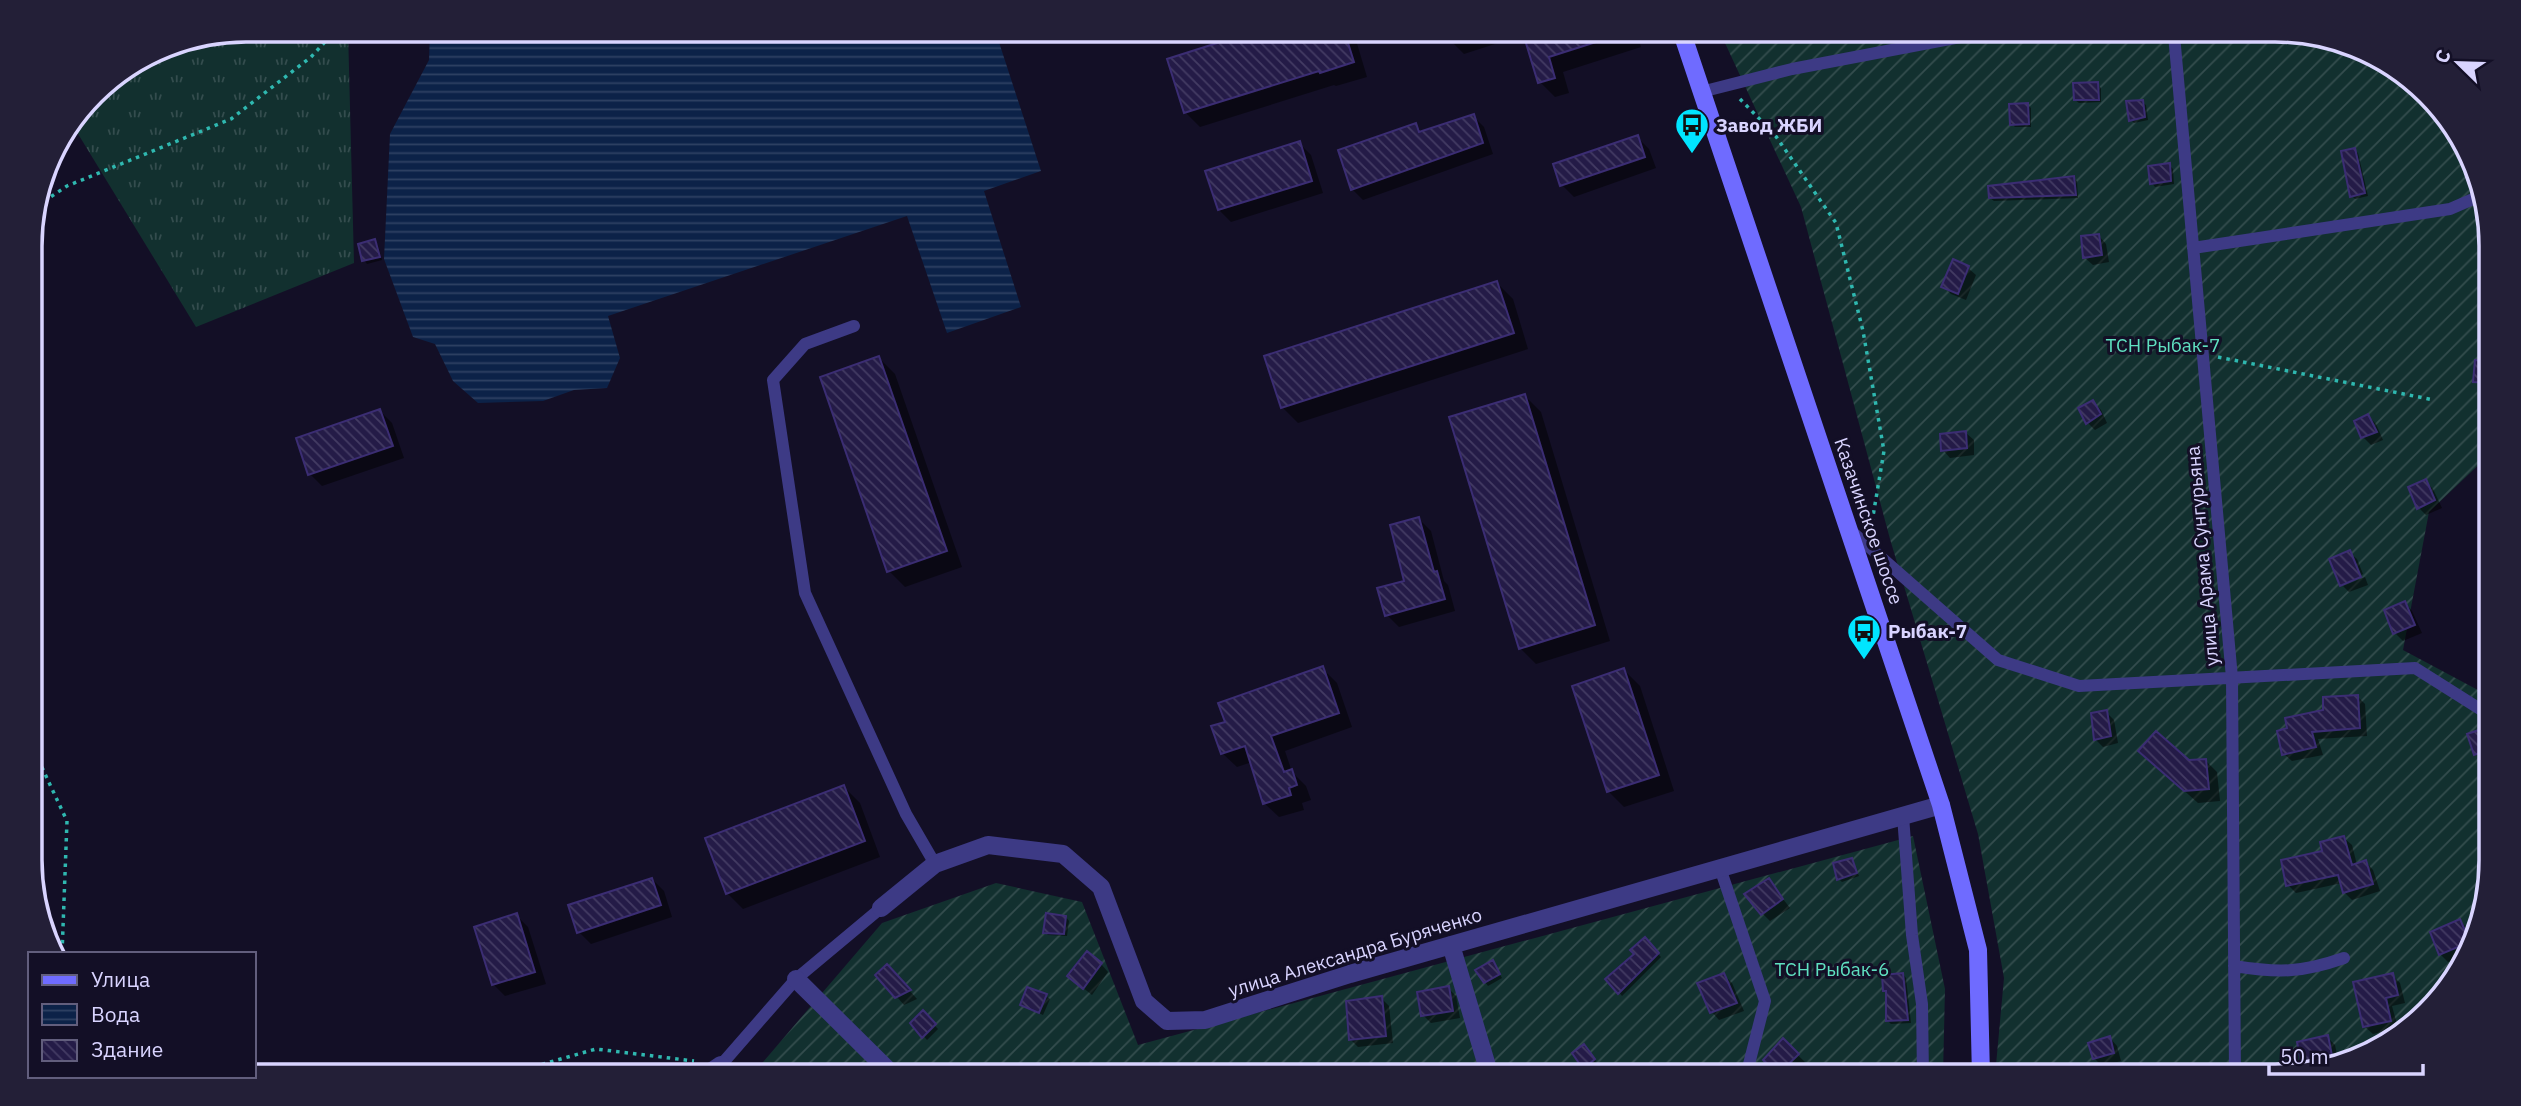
<svg xmlns="http://www.w3.org/2000/svg" width="2521" height="1106" font-family="'IBM Plex Sans',sans-serif">
  <style>
    .grass { fill: url(#grass-tufts) }
    .garden { fill: url(#garden-furrows) }
    .water { fill: url(#water-rules) }
    .shadow { fill: #0007 }
    .building { fill: url(#building-back-hatch); stroke: #3b2d73; stroke-width: 2 }
    .lines { fill: none; stroke-linecap: round; stroke-linejoin: round }
    .path { stroke: #2fb8b0; stroke-width: 3.5; stroke-dasharray: 3.5 5; stroke-linecap: butt }
    .service { stroke: #3d3a85; stroke-width: 12 }
    .minor { stroke: #3d3a85; stroke-width: 18 }
    .secondary { stroke: #6f6bff; stroke-width: 18 }
    .labels { text-anchor: middle; dominant-baseline: central; stroke-width: 6; stroke-linejoin: round; paint-order: stroke }
    .poi-label { font-size: 19px; font-weight: bold; fill: #d9d4ff; stroke: #130f26; text-anchor: start }
    .park-label { font-size: 19px; fill: #5fe0c0; stroke: #130f26 }
    .street-label { font-size: 19px; fill: #d9d4ff; stroke: #130f26 }
    .rim { fill: none; stroke: #d9d4ff; stroke-width: 3.5 }
  </style>
  <defs>
    <pattern id="grass-tufts" width="24" height="20" patternUnits="userSpaceOnUse" patternTransform="scale(1.75)"><rect width="24" height="20" fill="#12302f"/><path d="M3 7l-1-3M5 7V3M7 7l1-3M15 17l-1-3M17 17v-4M19 17l1-3" fill="none" stroke="#344d4e"/></pattern>
    <pattern id="garden-furrows" width="10" height="10" patternUnits="userSpaceOnUse" patternTransform="scale(1.75)"><rect width="10" height="10" fill="#12302f"/><path d="M-1 1l2-2M0 10L10 0M9 11l2-2" fill="none" stroke="#344d4e"/></pattern>
    <pattern id="water-rules" width="6" height="5" patternUnits="userSpaceOnUse" patternTransform="scale(1.75)"><rect width="6" height="5" fill="#0c2248"/><path d="M0 2.5h6" fill="none" stroke="#2f4163"/></pattern>
    <pattern id="building-back-hatch" width="6" height="6" patternUnits="userSpaceOnUse" patternTransform="scale(1.75)"><rect width="6" height="6" fill="#241b47"/><path d="M-1 5l2 2M0 0l6 6M5-1l2 2" fill="none" stroke="#433b63"/></pattern>
  </defs>
  <rect width="100%" height="100%" fill="#130f26"/>
  <path class="grass" d="M246 30H348L354 263 196 327 72 124 103 84 164 46Z"/>
  <path class="garden" d="M1719 30H2275L2357 46 2447 115 2489 219 2490 454 2429 512 2403 650 2491 697V860L2475 942 2446 992 2395 1040 2288 1076H1995L2004 978 1978 834 1890 539 1801 207Z
    M1913 836 1945 989 1943 1076H751L882 923 996 883 1082 902 1138 1045Z"/>
  <path class="water" d="M430 30H995L1041 171 984 191 1021 307 947 333 907 216 608 316 620 358 607 388 574 390 543 401 478 403 453 381 435 344 413 337 384 259 390 134 429 60Z"/>
  <path class="shadow" d="M1264 30H1353L1367 77 1336 86 1334 85 1200 127 1186 113 1169 60Z
    M1448 30H1494L1498 43 1464 54 1452 42Z
    M1524 30H1636L1641 47 1563 72 1569 93 1555 97 1540 82Z
    M1832 30H1873L1874 33 1841 40Z
    M2097 84 2101 88V102L2079 103 2075 100Z
    M2142 102 2146 105 2148 120 2134 123 2131 120Z
    M2028 105 2031 108V127H2015L2012 124Z
    M1473 116 1484 127 1493 154 1363 200 1352 189 1415 125 1423 133Z
    M1637 137 1649 149 1656 168 1574 197 1562 185Z
    M1299 143 1311 155 1323 193 1231 222 1219 210Z
    M2354 150 2358 153 2368 196 2355 199 2352 196Z
    M2169 165 2173 169 2174 184 2155 187 2152 183Z
    M2073 178 2077 181 2078 198 1994 201 1990 198Z
    M2099 236 2106 244 2109 262 2093 265 2085 258Z
    M374 241 378 245 382 260 367 264 364 260Z
    M1954 262 1968 268 1976 275 1966 300 1951 294 1943 286Z
    M1497 283 1513 299 1528 349 1298 423 1282 407Z
    M879 358 895 374 962 567 905 587 889 571Z
    M2490 364V385L2478 384 2475 381Z
    M1525 396 1541 412 1610 641 1536 664 1520 648Z
    M2093 402 2101 410 2107 423 2095 430 2088 423Z
    M380 411 392 423 404 458 322 486 310 474Z
    M2368 416 2376 424 2383 440 2371 445 2363 437 2356 422Z
    M1966 433 1974 440V455L1950 458 1943 450Z
    M2425 481 2433 489 2442 508 2426 515 2419 508Z
    M1419 519 1431 531 1444 581 1448 585 1455 611 1399 627 1387 615 1406 582Z
    M2490 523V552L2477 533Z
    M2349 552 2357 559 2363 574 2343 583V586L2342 585Z
    M2365 577 2368 585 2349 592 2343 586Z
    M2405 603 2412 611 2422 633 2403 641 2395 633 2386 611Z
    M1322 668 1337 683 1352 727 1285 751 1292 772 1306 786 1311 800 1302 803 1304 810 1279 817 1264 803 1252 762 1237 767 1222 753 1227 723Z
    M1624 670 1640 686 1674 791 1624 807 1608 791Z
    M2357 696 2365 704 2367 736 2318 739 2323 755 2292 761 2284 754 2325 712Z
    M2106 712 2114 720 2118 743 2103 747 2095 739Z
    M2491 730V759L2484 762 2476 754Z
    M2205 760 2217 772 2220 801 2198 803 2153 763Z
    M844 787 860 803 880 857 743 909 727 893Z
    M2491 813V839L2479 821Z
    M2344 838 2352 845 2357 865 2366 862 2373 870 2380 891 2352 900 2344 892 2342 883 2296 893 2288 885Z
    M1852 860 1859 876 1842 882 1839 879Z
    M652 879 664 891 672 917 591 944 579 932Z
    M1769 881 1790 908 1770 921 1763 914Z
    M516 915 528 927 546 984 505 996 493 984Z
    M1066 917 1069 921 1067 936 1048 935 1045 932Z
    M2460 921 2468 929 2474 944 2468 954 2448 962 2440 954Z
    M1645 940 1661 957 1622 996 1608 979 1637 954Z
    M1493 963 1502 978 1488 986 1485 982Z
    M1101 964 1108 972 1092 995 1077 983Z
    M895 974 917 999 904 1005 897 997Z
    M1903 974 1906 978 1911 1023 1891 1024 1888 1021V994L1885 991Z
    M1724 975 1732 983 1744 1011 1719 1020 1712 1012Z
    M2392 975 2400 983 2405 1003 2392 1006 2398 1028 2373 1034 2365 1027Z
    M1448 988 1456 996 1460 1018 1431 1023 1423 1015Z
    M1046 996 1050 999 1043 1015 1022 1005Z
    M1381 998 1389 1006 1393 1043 1358 1047 1350 1039Z
    M923 1013 938 1029 927 1040 912 1023Z
    M2327 1037 2335 1045 2338 1059 2305 1070Z
    M2110 1038 2117 1046 2121 1061 2102 1066 2094 1058Z
    M1783 1041 1805 1062 1792 1076H1780L1766 1060Z
    M1588 1049 1597 1063 1587 1071 1584 1068Z
    M1059 1061 1077 1076H1046Z
    M1162 1069 1165 1076H1147V1070Z"/>
  <path class="building" d="M1258 30H1344L1354 62 1320 73 1319 71 1184 113 1167 59Z
    M1522 30H1623L1624 33 1549 57 1555 78 1538 83Z
    M2098 82 2099 100H2074L2073 83Z
    M2143 100 2145 117 2129 121 2126 101Z
    M2028 103 2029 124 2010 125 2009 104Z
    M1474 114 1483 143 1351 190 1338 150 1416 123 1419 132Z
    M1638 135 1645 157 1560 186 1553 164Z
    M1300 141 1312 181 1218 210 1205 171Z
    M2355 148 2365 193 2350 197 2341 151Z
    M2170 163 2171 181 2150 184 2148 166Z
    M2074 176 2076 195 1989 198 1988 186Z
    M2099 234 2102 255 2083 258 2081 236Z
    M375 239 380 257 362 261 358 244Z
    M1953 259 1969 266 1958 294 1941 287Z
    M1497 281 1514 333 1281 408 1264 356Z
    M879 356 947 551 887 572 820 377Z
    M2475 360 2490 362V383L2473 382Z
    M1525 394 1595 625 1519 649 1449 417Z
    M2093 400 2101 414 2086 424 2078 408Z
    M380 409 393 446 308 475 296 438Z
    M2368 414 2377 432 2361 438 2354 421Z
    M1966 431 1967 448 1941 451 1940 434Z
    M2426 479 2435 500 2417 509 2408 487Z
    M1419 517 1434 572 1437 571 1445 599 1385 616 1377 588 1404 581 1390 525Z
    M2350 550 2361 577 2340 586 2329 559Z
    M2405 601 2415 625 2393 634 2384 610Z
    M1323 666 1339 713 1271 736 1284 772 1292 769 1297 785 1289 788 1291 795 1263 804 1245 746 1221 754 1211 726 1225 722 1218 703Z
    M1624 668 1659 775 1607 792 1572 686Z
    M2358 695 2360 728 2312 732 2316 747 2282 755 2277 731 2287 728 2285 718 2323 710V697Z
    M2107 710 2111 736 2094 740 2091 713Z
    M2491 726V749L2474 755 2467 734Z
    M2156 731 2189 760 2206 759 2209 789 2184 791 2138 751Z
    M844 785 865 841 726 894 705 838Z
    M2344 836 2352 865 2366 860 2373 884 2343 893 2338 875 2286 886 2281 860 2322 851 2320 842Z
    M1852 858 1857 873 1837 880 1833 863Z
    M652 878 661 905 577 933 568 905Z
    M1769 878 1783 899 1761 915 1744 894Z
    M517 913 535 972 492 985 474 927Z
    M1046 913 1066 916 1064 934 1043 933Z
    M2460 919 2470 942 2439 955 2430 932Z
    M1645 937 1659 953 1618 994 1605 979 1634 954 1630 950Z
    M1087 951 1102 963 1083 989 1067 976Z
    M1493 960 1500 974 1484 983 1475 970Z
    M887 964 911 990 895 998 875 975Z
    M1724 973 1737 1003 1710 1013 1697 983Z
    M1903 973 1908 1020 1886 1021V991H1883L1882 975Z
    M2393 973 2398 995 2386 998 2391 1021 2363 1027 2353 982Z
    M1449 986 1453 1011 1421 1016 1417 992Z
    M1027 987 1047 994 1039 1013 1020 1005Z
    M1382 996 1386 1036 1349 1040 1346 1001Z
    M923 1010 936 1024 922 1038 910 1023Z
    M2328 1035 2333 1061 2303 1071 2297 1042Z
    M2110 1036 2114 1053 2093 1059 2088 1043Z
    M1783 1038 1799 1054 1777 1075 1763 1060Z
    M1584 1044 1595 1059 1583 1069 1572 1053Z"/>
  <g class="lines">
    <path class="path" d="M1740 99 1775 135 1836 223 1863 331 1884 451 1871 528
      M37 206 67 186 231 119 311 57 336 30
      M2218 357 2434 400
      M31 744 67 821 62 954
      M501 1076 596 1049 694 1061"/>
    <path class="service" d="M2106 30 2174 35 2233 30
      M2174 35 2232 678 2235 1076
      M1701 92 1792 69 1997 30
      M2193 248 2450 209 2480 196
      M854 326 805 344 773 380 805 593 906 814 935 864
      M1851 531 1998 660 2079 686 2415 668 2491 716
      M1903 816 1912 935 1922 1004 1923 1076
      M1720 868 1765 1001 1746 1076
      M2234 966C2278 973 2301 973 2344 958
      M721 1065 796 979 881 908"/>
    <path class="minor" d="M881 908 935 864 988 845 1063 854 1101 887 1144 1001 1167 1021 1205 1020 1350 974 1941 805
      M1451 945 1490 1076
      M796 979 894 1076
      M705 1076 721 1065"/>
    <path class="secondary" d="M1681 30 1941 805 1978 950 1981 1076"/>
  </g>
  <defs>
    <g id="bus-pin" transform="scale(1.75)"><path d="M0 17L-7.5 6A9.5 9.5 0 1 1 7.5 6Z" fill="#00e5ff" stroke="#130f26"/><path d="M-5-6H5V4H4V6H2V4H-2V6H-4V4H-5ZM-3.5-4V0h7V-4ZM-3.5 1.2v1.5H-2V1.2ZM2 1.2v1.5H3.5V1.2Z" fill="#111"/></g>
  </defs>
  <g fill-rule="evenodd">
    <use href="#bus-pin" x="1692" y="125"/>
    <use href="#bus-pin" x="1864" y="631"/>
  </g>
  <g class="labels">
    <g class="poi-label">
      <text x="1716" y="125">Завод ЖБИ</text>
      <text x="1888" y="631">Рыбак-7</text>
    </g>
    <g class="park-label">
      <text x="2163" y="345">ТСН Рыбак-7</text>
      <text x="1832" y="969">ТСН Рыбак-6</text>
    </g>
    <g class="street-label">
      <text transform="translate(1869 521) rotate(71)">Казачинское шоссе</text>
      <text transform="translate(2202 556) rotate(-95)">улица Арама Сунгурьяна</text>
      <text transform="translate(1355 952) rotate(-17)">улица Александра Буряченко</text>
    </g>
  </g>
  <path d="M0 0H2521V1106H0ZM246 42H2275A204 204 0 0 1 2479 246V860A204 204 0 0 1 2275 1064H246A204 204 0 0 1 42 860V246A204 204 0 0 1 246 42Z" fill="#231f37" fill-rule="evenodd"/>
  <path class="rim" d="M246 42H2275A204 204 0 0 1 2479 246V860A204 204 0 0 1 2275 1064H246A204 204 0 0 1 42 860V246A204 204 0 0 1 246 42Z"/>
  <rect x="28" y="952" width="228" height="126" fill="#130f26" stroke="#625e7d" stroke-width="2"/>
  <rect x="42" y="975" width="35" height="10" fill="#6f6bff" stroke="#625e7d" stroke-width="2"/>
  <text x="91" y="987" font-size="21" fill="#d9d4ff">Улица</text>
  <rect x="42" y="1004" width="35" height="21" fill="url(#water-rules)" stroke="#625e7d" stroke-width="2"/>
  <text x="91" y="1022" font-size="21" fill="#d9d4ff">Вода</text>
  <rect x="42" y="1040" width="35" height="21" fill="url(#building-back-hatch)" stroke="#625e7d" stroke-width="2"/>
  <text x="91" y="1057" font-size="21" fill="#d9d4ff">Здание</text>
  <g transform="translate(2458 63) rotate(293)" stroke="#130f26" stroke-width="5" paint-order="stroke">
  <path d="M0-5L12 26L0 18L-12 26Z" fill="#d9d4ff"/>
  <text y="-10" font-size="19" font-weight="bold" text-anchor="middle" fill="#d9d4ff">С</text>
  </g>
  <path d="M2269 1064v10h154v-10" fill="none" stroke="#d9d4ff" stroke-width="3.5"/>
  <text x="2280" y="1064" font-size="21" fill="#d9d4ff" stroke="#130f26" stroke-width="5" paint-order="stroke">50 m</text>
</svg>
